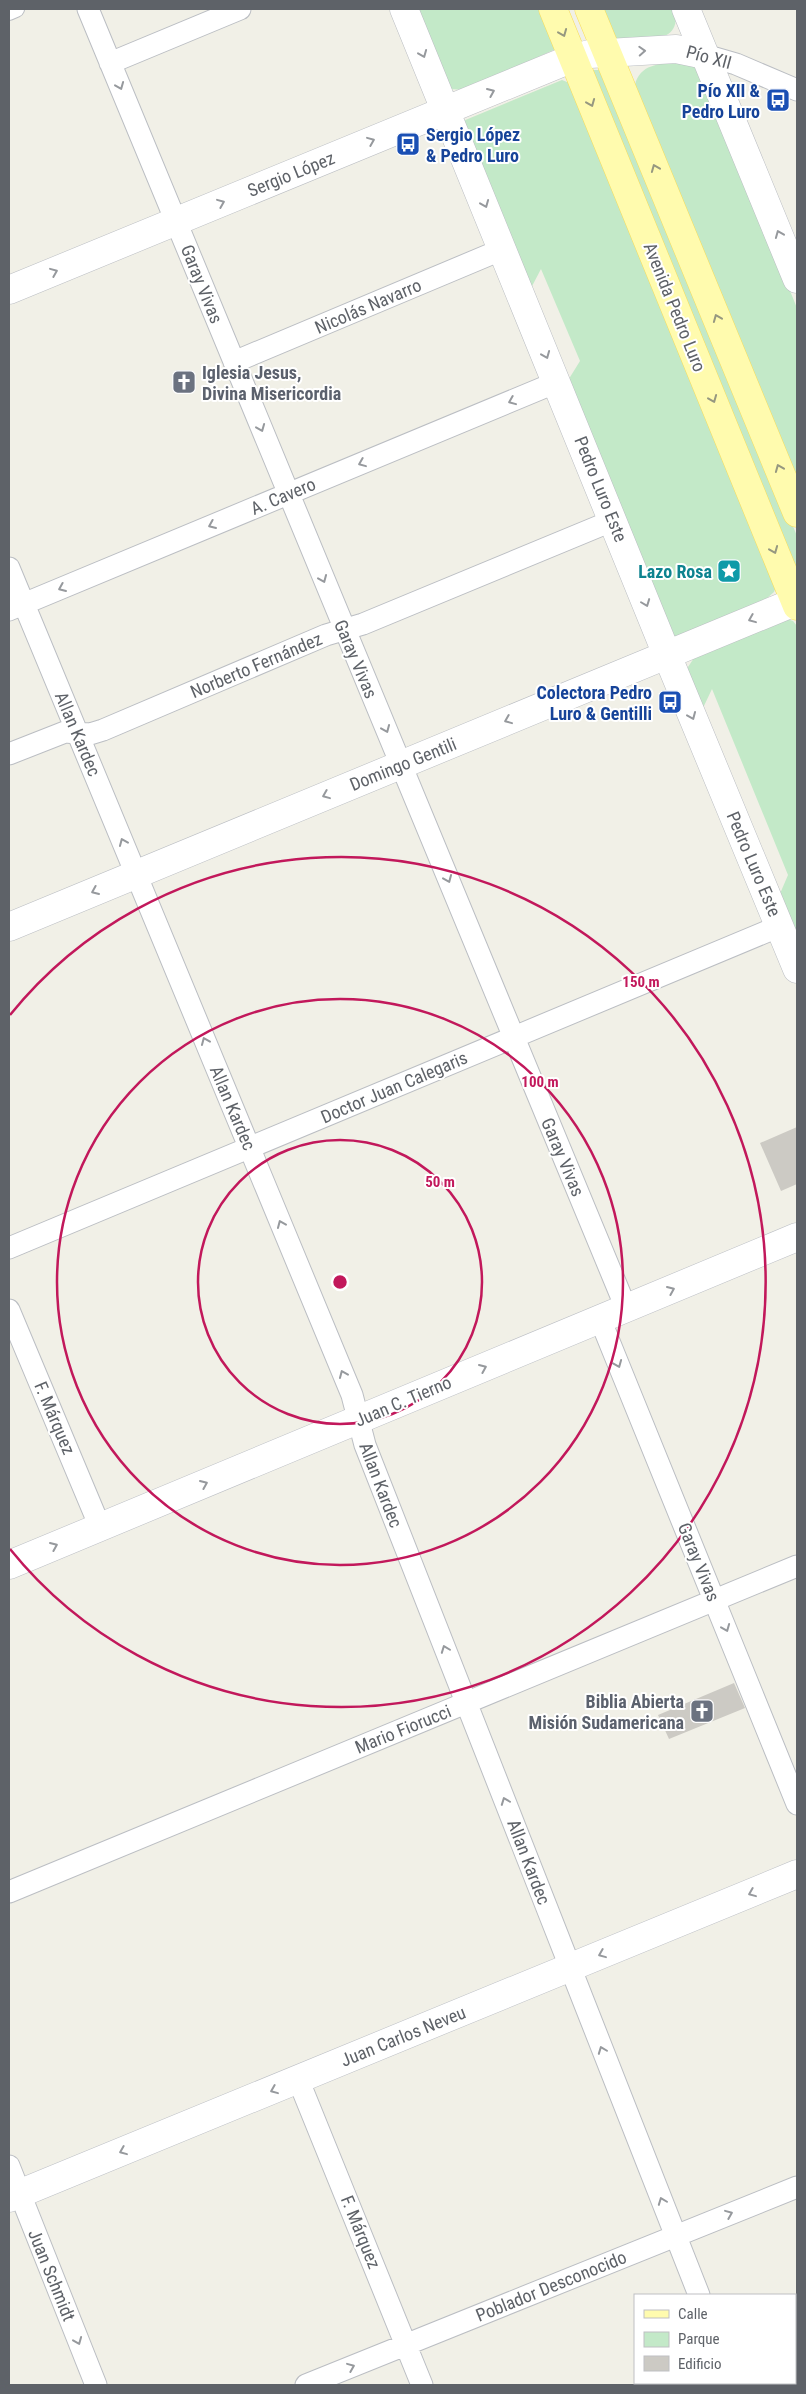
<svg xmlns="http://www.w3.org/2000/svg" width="806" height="2394" font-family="'Roboto Condensed',sans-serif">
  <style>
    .green { fill: #c3e9c8 }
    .building { fill: #cccac4 }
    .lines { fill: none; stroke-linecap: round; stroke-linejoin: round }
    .pedestrian-casing { stroke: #bbbec3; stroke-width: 18 }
    .minor-casing { stroke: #bbbec3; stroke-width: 23 }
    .tertiary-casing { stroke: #bbbec3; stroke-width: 29 }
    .secondary-casing { stroke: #bcbfc5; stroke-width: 29 }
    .primary-casing { stroke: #f7dd5b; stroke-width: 29 }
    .pedestrian { stroke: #fff; stroke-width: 16 }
    .minor { stroke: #fff; stroke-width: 21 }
    .tertiary { stroke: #fff; stroke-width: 28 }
    .secondary { stroke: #fff; stroke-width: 28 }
    .primary { stroke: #fffbae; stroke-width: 28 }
    .oneway { stroke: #969880 }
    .oneway2 { stroke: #96999d }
    .ring { fill: none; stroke: #c2185b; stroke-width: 2.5 }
    .labels { text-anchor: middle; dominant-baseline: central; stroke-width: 4; stroke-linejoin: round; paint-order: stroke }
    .street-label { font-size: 18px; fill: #5e6268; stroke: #fff }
    .transit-label { font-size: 18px; font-weight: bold; fill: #164399; stroke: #fff; text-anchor: end }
    .worship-label { font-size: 18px; font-weight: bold; fill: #5b616d; stroke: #fff; text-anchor: start }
    .culture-label { font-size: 18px; font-weight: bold; fill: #0d838f; stroke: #fff; text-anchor: end }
    .centre { fill: #c2185b; stroke: #fff; stroke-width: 2.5 }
    .ring-label { font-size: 15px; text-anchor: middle; font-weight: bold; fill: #c2185b; stroke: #fff; stroke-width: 4; stroke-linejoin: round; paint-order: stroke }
  </style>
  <rect width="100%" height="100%" fill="#f1f0e7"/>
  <path class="green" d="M414 9H545L558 48 465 90 451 89Z
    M600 9H675C682 47 644 38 618 38H615Z
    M696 63 699 67 797 308V488L635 85C641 58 674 64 696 63Z
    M592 70H604L607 72 797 536V581Z
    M562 80 572 84 776 587 774 592 766 599 677 637H674L567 382 580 361 541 269 530 290 463 121Z
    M787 619 793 621 797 626V941L779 896 788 875 712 689 702 710 688 673V667L694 658Z"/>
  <path class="building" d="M797 1127V1184L781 1191 760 1143Z
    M734 1683 745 1708 669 1739 658 1715Z"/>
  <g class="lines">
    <g class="pedestrian-casing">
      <path id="pedestrian" d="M9 12 16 9"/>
    </g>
    <g class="minor-casing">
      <path id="minor" d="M88 9 626 1308
        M705 55 736 64 797 90
        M110 63 240 9
        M234 362 503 249
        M9 568 352 1395 365 1445 699 2295
        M9 610 557 382
        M9 754 65 732 90 734 103 730 326 635 363 624 614 520
        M9 1248 780 926
        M9 1310 100 1527
        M600 1319 797 1804
        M9 1892 797 1566
        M298 2079 422 2385
        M9 2166 96 2385
        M733 2383 734 2385
        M306 2385 797 2187
        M704 2385 710 2383"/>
    </g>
    <g class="tertiary-casing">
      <path id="tertiary" d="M404 9 667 655 797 969
        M686 9 797 279
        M9 290 573 58 590 54 676 49 705 55
        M9 927 797 601"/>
    </g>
    <g class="secondary-casing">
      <path id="secondary" d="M9 1565 797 1237
        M9 2198 797 1874"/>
    </g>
    <g class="primary-casing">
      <path id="primary" d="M553 9 797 606
        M589 9 797 513"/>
    </g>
    <use href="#pedestrian" class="pedestrian"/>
    <use href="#minor" class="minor"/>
    <use href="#tertiary" class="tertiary"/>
    <use href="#secondary" class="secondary"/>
    <use href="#primary" class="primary"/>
  </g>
  <defs><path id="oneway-chevron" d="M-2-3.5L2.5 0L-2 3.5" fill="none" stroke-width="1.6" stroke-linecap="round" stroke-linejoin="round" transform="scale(1.25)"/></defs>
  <g class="oneway">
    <use href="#oneway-chevron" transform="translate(563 33) rotate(68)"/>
    <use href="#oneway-chevron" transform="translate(591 103) rotate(68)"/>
    <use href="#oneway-chevron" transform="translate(655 168) rotate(-112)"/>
    <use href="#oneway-chevron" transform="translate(717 318) rotate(-112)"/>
    <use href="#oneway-chevron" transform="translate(713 399) rotate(68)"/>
    <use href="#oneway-chevron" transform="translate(779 468) rotate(-112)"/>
    <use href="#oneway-chevron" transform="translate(774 550) rotate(68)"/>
  </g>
  <g class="oneway2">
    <use href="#oneway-chevron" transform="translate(642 51) rotate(-3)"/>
    <use href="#oneway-chevron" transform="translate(423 54) rotate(68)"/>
    <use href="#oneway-chevron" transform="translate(120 86) rotate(68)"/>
    <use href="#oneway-chevron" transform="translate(491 92) rotate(-23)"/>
    <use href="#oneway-chevron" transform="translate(371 141) rotate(-22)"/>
    <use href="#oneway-chevron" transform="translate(221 203) rotate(-22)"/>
    <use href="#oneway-chevron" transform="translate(485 204) rotate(68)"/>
    <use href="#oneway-chevron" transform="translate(779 234) rotate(-112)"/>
    <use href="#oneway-chevron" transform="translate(54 272) rotate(-22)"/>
    <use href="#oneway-chevron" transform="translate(546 355) rotate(68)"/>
    <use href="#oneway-chevron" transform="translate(512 401) rotate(158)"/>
    <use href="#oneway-chevron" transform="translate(261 428) rotate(68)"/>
    <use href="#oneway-chevron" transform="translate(362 463) rotate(158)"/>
    <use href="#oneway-chevron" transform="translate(212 525) rotate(157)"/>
    <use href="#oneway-chevron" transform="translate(323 579) rotate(67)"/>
    <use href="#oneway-chevron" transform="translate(62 588) rotate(157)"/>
    <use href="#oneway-chevron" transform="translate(646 603) rotate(69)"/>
    <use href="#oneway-chevron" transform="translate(752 619) rotate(158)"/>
    <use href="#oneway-chevron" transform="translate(692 716) rotate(67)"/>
    <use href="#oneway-chevron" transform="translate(508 720) rotate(158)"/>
    <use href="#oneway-chevron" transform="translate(386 729) rotate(67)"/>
    <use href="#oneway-chevron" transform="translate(326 795) rotate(158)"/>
    <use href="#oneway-chevron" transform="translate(123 842) rotate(-113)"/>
    <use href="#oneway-chevron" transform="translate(448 879) rotate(67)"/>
    <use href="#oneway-chevron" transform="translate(95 891) rotate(157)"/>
    <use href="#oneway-chevron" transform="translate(205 1041) rotate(-113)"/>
    <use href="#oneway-chevron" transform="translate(281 1224) rotate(-113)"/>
    <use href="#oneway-chevron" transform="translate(671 1290) rotate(-23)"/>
    <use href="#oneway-chevron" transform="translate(618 1364) rotate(68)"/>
    <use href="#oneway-chevron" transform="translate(483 1368) rotate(-23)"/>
    <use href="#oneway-chevron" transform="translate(343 1374) rotate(-113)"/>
    <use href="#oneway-chevron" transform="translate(204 1484) rotate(-23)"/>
    <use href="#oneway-chevron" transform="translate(54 1546) rotate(-23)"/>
    <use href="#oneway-chevron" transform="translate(726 1628) rotate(68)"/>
    <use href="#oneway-chevron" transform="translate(445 1649) rotate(-111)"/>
    <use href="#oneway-chevron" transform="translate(505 1801) rotate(-111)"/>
    <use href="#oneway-chevron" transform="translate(752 1893) rotate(158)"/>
    <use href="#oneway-chevron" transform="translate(602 1954) rotate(158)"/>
    <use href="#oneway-chevron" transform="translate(602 2050) rotate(-111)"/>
    <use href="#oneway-chevron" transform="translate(274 2090) rotate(158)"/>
    <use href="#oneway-chevron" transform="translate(123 2151) rotate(158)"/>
    <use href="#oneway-chevron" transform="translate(662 2201) rotate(-111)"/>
    <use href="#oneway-chevron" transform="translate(729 2214) rotate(-22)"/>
    <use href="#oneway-chevron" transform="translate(78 2341) rotate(68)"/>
    <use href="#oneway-chevron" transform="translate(351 2367) rotate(-22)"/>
  </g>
  <g class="ring">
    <circle cx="340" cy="1282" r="142"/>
    <circle cx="340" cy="1282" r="283"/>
    <path d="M10 1015A425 425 0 1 1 10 1549"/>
  </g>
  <defs>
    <g id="bus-square" transform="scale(1.25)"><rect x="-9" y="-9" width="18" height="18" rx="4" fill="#1a4fb4" stroke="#fff"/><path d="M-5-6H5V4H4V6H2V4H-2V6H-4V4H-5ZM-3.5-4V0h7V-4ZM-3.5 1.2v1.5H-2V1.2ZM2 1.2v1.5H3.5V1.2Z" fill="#fff"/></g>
    <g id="church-square" transform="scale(1.25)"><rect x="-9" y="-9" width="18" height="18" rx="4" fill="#6b7280" stroke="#fff"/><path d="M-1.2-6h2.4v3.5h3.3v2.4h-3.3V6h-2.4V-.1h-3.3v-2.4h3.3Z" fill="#fff"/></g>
    <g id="sight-square" transform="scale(1.25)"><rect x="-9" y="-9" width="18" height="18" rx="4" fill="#0f9aa8" stroke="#fff"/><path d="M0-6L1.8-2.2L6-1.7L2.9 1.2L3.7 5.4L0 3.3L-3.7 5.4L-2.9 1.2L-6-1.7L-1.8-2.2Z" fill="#fff"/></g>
  </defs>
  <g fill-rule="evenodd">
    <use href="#bus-square" x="778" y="100"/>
    <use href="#bus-square" x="408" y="144"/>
    <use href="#church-square" x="184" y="382"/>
    <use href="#sight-square" x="729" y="571"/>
    <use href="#bus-square" x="670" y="702"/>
    <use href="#church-square" x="702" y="1711"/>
  </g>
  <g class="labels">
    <g class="street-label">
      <text transform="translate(709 57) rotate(15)">Pío XII</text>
      <text transform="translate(291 174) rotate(-22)">Sergio López</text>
      <text transform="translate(202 284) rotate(68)">Garay Vivas</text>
      <text transform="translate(368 306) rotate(-23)">Nicolás Navarro</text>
      <text transform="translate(675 307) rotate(68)">Avenida Pedro Luro</text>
      <text transform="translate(601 489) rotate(68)">Pedro Luro Este</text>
      <text transform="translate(283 496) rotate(-23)">A. Cavero</text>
      <text transform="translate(356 659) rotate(67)">Garay Vivas</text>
      <text transform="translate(256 665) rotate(-23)">Norberto Fernández</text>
      <text transform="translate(78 734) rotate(67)">Allan Kardec</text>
      <text transform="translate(403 764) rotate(-22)">Domingo Gentili</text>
      <text transform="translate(754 864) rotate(67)">Pedro Luro Este</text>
      <text transform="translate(394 1087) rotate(-23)">Doctor Juan Calegaris</text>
      <text transform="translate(233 1108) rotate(67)">Allan Kardec</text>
      <text transform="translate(563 1157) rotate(67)">Garay Vivas</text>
      <text transform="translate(403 1401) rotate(-23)">Juan C. Tierno</text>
      <text transform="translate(55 1418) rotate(67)">F. Márquez</text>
      <text transform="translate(381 1485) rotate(69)">Allan Kardec</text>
      <text transform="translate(699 1562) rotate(68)">Garay Vivas</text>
      <text transform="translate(403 1729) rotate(-22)">Mario Fiorucci</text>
      <text transform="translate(529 1862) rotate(69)">Allan Kardec</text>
      <text transform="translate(403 2036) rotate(-22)">Juan Carlos Neveu</text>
      <text transform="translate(361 2232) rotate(68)">F. Márquez</text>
      <text transform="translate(52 2275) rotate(68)">Juan Schmidt</text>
      <text transform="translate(551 2286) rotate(-22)">Poblador Desconocido</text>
    </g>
    <g class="transit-label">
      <text x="760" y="90">Pío XII &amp;<tspan x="760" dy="21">Pedro Luro</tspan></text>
      <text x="426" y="134" text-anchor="start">Sergio López<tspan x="426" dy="21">&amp; Pedro Luro</tspan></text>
      <text x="652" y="692">Colectora Pedro<tspan x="652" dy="21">Luro &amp; Gentilli</tspan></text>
    </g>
    <g class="worship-label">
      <text x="202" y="372">Iglesia Jesus,<tspan x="202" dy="21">Divina Misericordia</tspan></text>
      <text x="684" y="1701" text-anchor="end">Biblia Abierta<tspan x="684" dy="21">Misión Sudamericana</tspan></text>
    </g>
    <g class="culture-label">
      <text x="712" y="571">Lazo Rosa</text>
    </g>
  </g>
  <circle cx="340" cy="1282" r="8" class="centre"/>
  <g class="ring-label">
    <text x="641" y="987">150 m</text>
    <text x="540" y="1087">100 m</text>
    <text x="440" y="1187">50 m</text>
  </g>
  <rect width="806" height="2394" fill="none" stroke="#5e6268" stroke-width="20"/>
  <rect x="634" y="2294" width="162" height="90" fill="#ffffff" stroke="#bfc0c3"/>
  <rect x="644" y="2310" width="25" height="8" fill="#fffbae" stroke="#bfc0c3"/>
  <text x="678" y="2319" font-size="15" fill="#5e6268">Calle</text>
  <rect x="644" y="2332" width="25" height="15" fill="#c3e9c8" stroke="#bfc0c3"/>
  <text x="678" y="2344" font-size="15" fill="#5e6268">Parque</text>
  <rect x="644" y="2356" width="25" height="15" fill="#cccac4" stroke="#bfc0c3"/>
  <text x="678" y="2369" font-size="15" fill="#5e6268">Edificio</text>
</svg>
